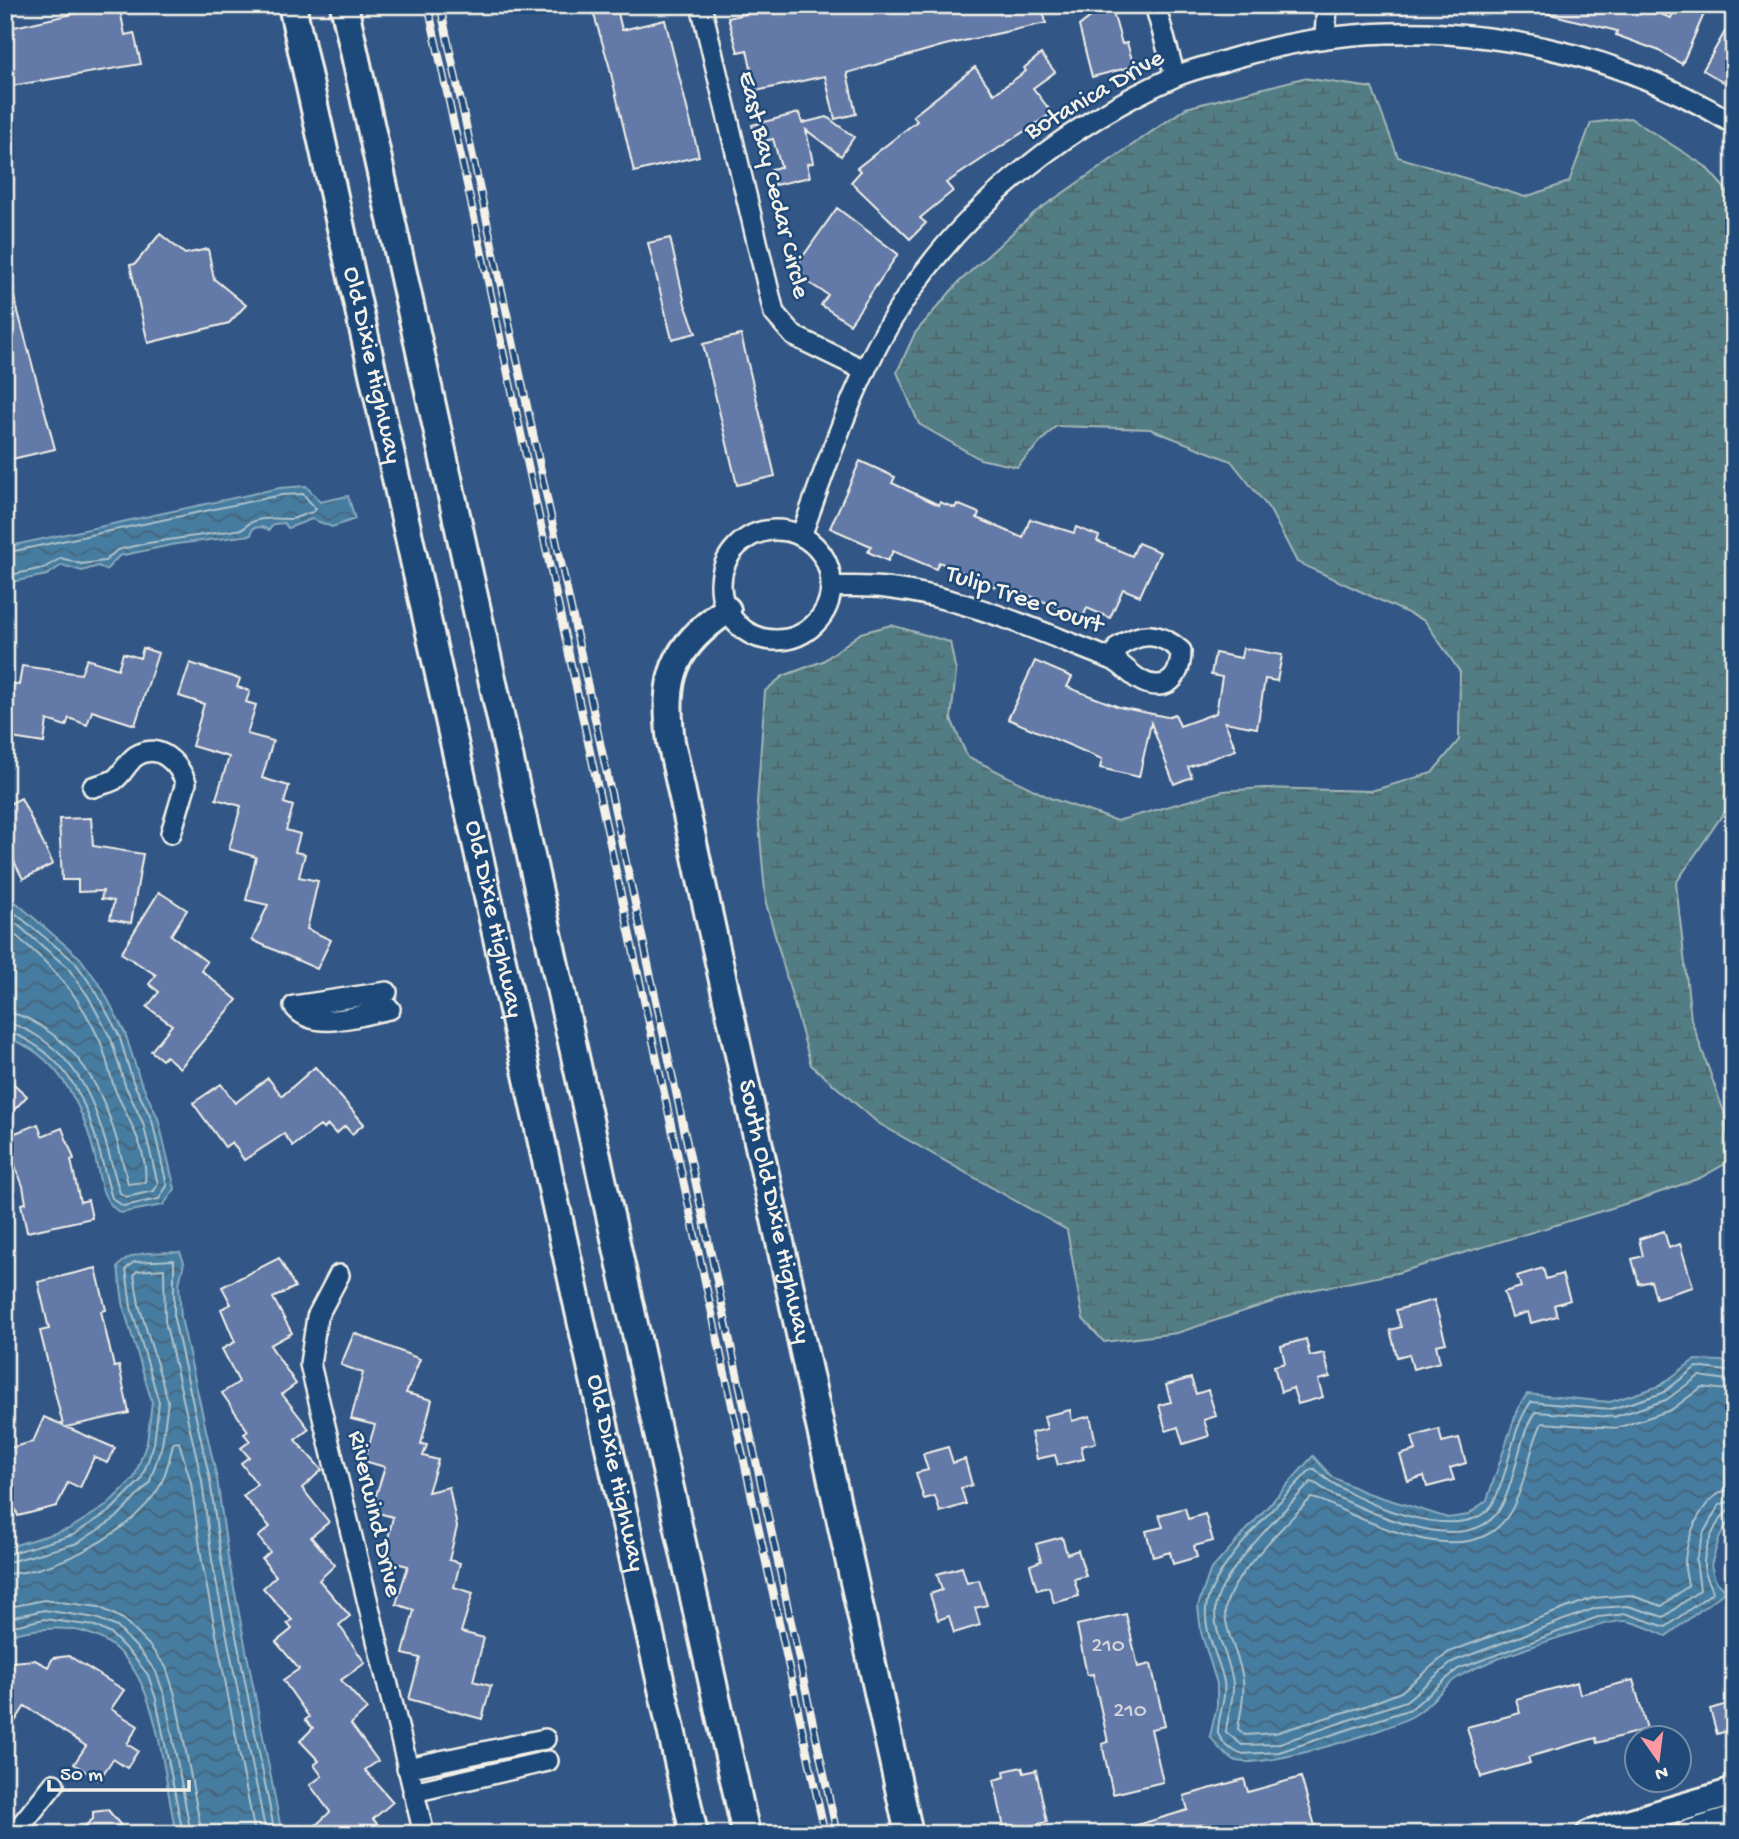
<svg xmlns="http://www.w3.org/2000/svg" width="1739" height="1839" font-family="'Gochi Hand',sans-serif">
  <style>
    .wetland { fill: url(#wetland-marsh); stroke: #a4b7b6; stroke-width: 2 }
    .water { fill: url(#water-waves); stroke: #8aaabd; stroke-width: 2 }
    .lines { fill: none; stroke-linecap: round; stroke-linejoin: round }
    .shore { stroke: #aec2cb; stroke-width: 2 }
    .building { fill: #6379a7; stroke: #f4f1e8; stroke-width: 2 }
    .street-casing { stroke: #f4f1e8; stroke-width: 24 }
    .secondary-casing { stroke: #f4f1e8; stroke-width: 32 }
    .street { stroke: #1f4a7a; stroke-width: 19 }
    .secondary { stroke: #1f4a7a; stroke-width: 26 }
    .rail-casing { stroke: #f4f1e8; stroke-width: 8 }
    .rail { stroke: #1f4a7a; stroke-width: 5; stroke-dasharray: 16; stroke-linecap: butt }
    .labels { text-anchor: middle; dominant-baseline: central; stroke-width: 5; stroke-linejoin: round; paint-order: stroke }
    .number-label { font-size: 23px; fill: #d0d3d8 }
    .street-label { font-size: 26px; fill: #f4f1e8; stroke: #1f4a7a }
  </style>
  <defs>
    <pattern id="wetland-marsh" width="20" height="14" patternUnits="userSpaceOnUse" patternTransform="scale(1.75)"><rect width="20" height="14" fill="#537d84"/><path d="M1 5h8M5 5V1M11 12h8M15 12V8" fill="none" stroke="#4e6568"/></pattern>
    <pattern id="water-waves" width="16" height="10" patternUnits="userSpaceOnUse" patternTransform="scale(1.75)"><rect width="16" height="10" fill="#447ba0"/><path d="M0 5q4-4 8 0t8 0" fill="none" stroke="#466478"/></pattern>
  </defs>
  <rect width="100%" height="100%" fill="#325787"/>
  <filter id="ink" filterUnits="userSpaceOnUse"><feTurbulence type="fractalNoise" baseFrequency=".0143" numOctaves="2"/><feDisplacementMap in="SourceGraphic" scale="14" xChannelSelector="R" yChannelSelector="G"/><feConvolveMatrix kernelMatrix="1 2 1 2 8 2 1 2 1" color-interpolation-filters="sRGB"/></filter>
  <g filter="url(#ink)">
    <path class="wetland" d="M1303 78 1372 88 1398 157 1525 197 1569 182 1591 123 1630 118 1705 166 1734 199V803L1727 808 1676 883 1691 1019 1724 1112 1732 1160 1700 1178 1638 1200 1397 1273 1306 1291 1177 1333 1104 1342 1083 1319 1067 1230 878 1123 811 1065 766 903 757 803 765 691 783 676 823 661 861 633 891 625 950 642 956 672 951 719 967 756 1050 798 1117 821 1223 791 1264 788 1371 791 1432 773 1459 740 1460 672 1425 621 1297 562 1270 510 1231 461 1150 429 1056 426 1017 467 980 459 919 424 897 372 915 333 958 283 1034 213 1186 108Z"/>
    <path class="water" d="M306 486 320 502 348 496 355 519 332 527 312 519 288 528 284 523 274 524 269 530 262 527 253 528 251 535 176 544 119 556 106 570 98 566 82 571 62 565 47 575 5 583V547L280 488Z
      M5 898 12 899 80 958 102 988 125 1033 140 1080 158 1118 175 1189 163 1205 120 1213C99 1197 101 1181 95 1157 84 1109 58 1051 5 1038Z
      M180 1252 184 1262 179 1284 181 1318 217 1479 228 1557 282 1834H176C154 1726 157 1596 5 1636V1548L69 1529 106 1506 134 1478 147 1442 152 1402 124 1309 118 1267C130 1249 160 1253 180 1252Z
      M1694 1360 1722 1361 1734 1366V1510L1719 1539 1711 1565 1715 1580 1726 1591 1666 1636C1654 1631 1639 1623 1626 1621 1605 1619 1480 1663 1460 1676 1443 1686 1432 1704 1416 1714 1392 1730 1262 1769 1237 1761 1225 1757 1217 1746 1210 1736L1217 1706V1684L1201 1632 1198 1606 1210 1571 1313 1456 1332 1477 1364 1492 1448 1518 1468 1515 1487 1500 1518 1408 1527 1394 1610 1402 1660 1386Z"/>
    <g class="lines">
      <path class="shore" d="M5 553 281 495 303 494 316 509 313 512C306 513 298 518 291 519 275 519 255 515 243 529L148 543 117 550 105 561 81 564 61 558 44 568 5 576
        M5 905 75 962 96 992 119 1035 133 1082 152 1120 167 1186 159 1199 123 1206 112 1198C95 1141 89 1080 35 1045 26 1039 16 1033 5 1032
        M5 914 68 968 88 996 111 1039 125 1085 143 1123 158 1184 154 1191 126 1197 120 1193C102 1135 95 1074 40 1038 30 1031 18 1024 5 1023
        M5 927C48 961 77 990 100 1041 107 1057 109 1075 116 1092 128 1118 149 1153 145 1182L128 1184C114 1125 99 1064 45 1029 33 1021 20 1013 5 1013
        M1734 1372 1696 1367 1663 1393 1611 1409 1531 1402C1510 1431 1510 1472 1493 1503 1466 1551 1342 1498 1315 1469H1311C1283 1499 1208 1570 1206 1609 1204 1635 1219 1657 1224 1682 1227 1700 1217 1717 1218 1734L1226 1746 1240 1754 1279 1752 1411 1709 1458 1669 1598 1617 1627 1614 1666 1627 1713 1592C1711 1584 1704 1575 1704 1566 1703 1551 1718 1511 1734 1509
        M1734 1381 1699 1376 1666 1400 1614 1417 1535 1412C1517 1440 1517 1478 1501 1507 1471 1561 1372 1513 1333 1495 1325 1491 1318 1483 1311 1482 1286 1509 1216 1576 1215 1610 1214 1637 1231 1659 1233 1684 1234 1701 1227 1716 1226 1732L1242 1745 1277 1744 1406 1701 1454 1661 1596 1608 1628 1606 1664 1617 1700 1590 1696 1560 1704 1532 1719 1505 1734 1500
        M1734 1391 1702 1387 1671 1410 1617 1428 1542 1423C1528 1451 1526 1487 1509 1514 1476 1567 1394 1533 1350 1514 1338 1509 1323 1499 1311 1498 1288 1523 1225 1580 1225 1613 1226 1637 1241 1658 1243 1681 1245 1698 1240 1713 1238 1729L1245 1735 1275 1733 1365 1706 1401 1692 1449 1652 1593 1598 1630 1595 1662 1606 1688 1586C1688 1579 1684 1571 1685 1564 1685 1538 1704 1490 1734 1489
        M5 1555 73 1535 110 1511 141 1480 154 1444 159 1402 131 1307 126 1269 134 1262 174 1260V1319L210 1480 221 1559 275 1834
        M5 1563 78 1543 116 1518 149 1484 162 1445 168 1401 139 1305 134 1274 137 1271 164 1269 165 1321 202 1481 212 1560 266 1834
        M5 1574C56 1572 125 1535 155 1494 165 1481 170 1458 173 1443L179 1442 191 1483 202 1562 255 1834
        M5 1608 44 1600 99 1607 123 1619 148 1644 166 1667 175 1695 202 1834
        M5 1619 44 1610 96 1618 117 1627 140 1651 156 1672 165 1697 191 1834
        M5 1628 44 1619 95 1626 111 1634 134 1657 148 1675 156 1699 183 1834"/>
    </g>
    <path class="building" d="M113 5H119L125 35 134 33 141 64 5 87V29Z
      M591 5H616L622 30 665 20 699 156 634 172 609 65Z
      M782 5H1003L1004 10 1042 5 1046 23 945 45 847 73 856 114 835 119 825 76 756 91 747 50 738 52 728 18Z
      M1106 5H1111L1122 44 1127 43 1134 66 1092 77 1079 26Z
      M1538 5H1636L1671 18 1676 5H1708L1682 64 1657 50 1616 35 1617 31 1538 11Z
      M1734 16V88L1703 70Z
      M1041 54 1055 72 1033 88 1052 113 946 183 953 191 920 218 926 223 910 239 851 182 861 171 857 168 917 121 913 116 975 67 994 94 1026 71 1024 68Z
      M799 113 802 123 827 117 854 137 841 156 806 130 813 163 807 164 810 177 775 185 771 169 781 167 773 139 757 143 752 125Z
      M837 208 898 254 850 324 821 305 828 295 792 272Z
      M160 234 185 254 208 249 214 279 246 305 229 323 148 343 130 265 135 264Z
      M670 238 685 304 696 333 672 339 648 243Z
      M5 282H10L55 449 12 459 10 451 5 452Z
      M741 335 775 476 737 485 703 344Z
      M860 461 895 477 892 483 939 505 940 502 955 508 957 504 979 513 977 518 1023 538 1030 519 1074 533 1076 527 1099 536 1097 541 1132 556 1138 543 1160 552 1140 596 1123 589 1110 618 1087 608 1083 617 997 583 995 587 939 562 936 569 893 551 888 561 868 552 871 546 830 528Z
      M143 648 158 653 135 725 92 711 87 725 69 718 66 726 47 720 44 743 5 737V681L19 685 22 666 81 674 87 659 118 669 123 653 140 658Z
      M1243 648 1282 655 1277 681 1265 679 1257 728 1225 722 1236 750 1188 767 1192 777 1174 784 1151 723 1139 777 1100 768 1102 759 1008 719 1035 661 1072 677 1067 687 1119 707 1167 717 1175 714 1180 726 1216 713 1222 677 1211 675 1215 653 1241 658Z
      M190 663 240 679 237 687 250 691 246 702 256 705 247 734 273 741 262 778 289 786 284 803 293 806 286 830 300 834 295 852 305 854 299 877 318 881 307 929 331 940 317 969 252 940 268 905 246 900 256 857 229 849 241 806 216 799 229 757 192 746 204 704 179 696Z
      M21 798 53 864 23 879 5 844V806Z
      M91 818 93 846 143 854 131 923 110 919 114 901 101 899 103 891 78 892V880H62L59 819Z
      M159 892 187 910 171 935 207 962 201 970 237 1000 180 1068 166 1056 162 1060 151 1051 172 1025 147 1007 159 992 149 984 156 975 121 953Z
      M315 1067 364 1124 352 1134 345 1126 336 1134 328 1125 323 1129 320 1126 293 1146 284 1134 244 1160 232 1142 225 1147 193 1103 221 1084 235 1103 268 1078 282 1096Z
      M5 1076 27 1096 5 1120Z
      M38 1124 42 1136 62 1128 74 1159 71 1160 80 1202 88 1200 92 1218 27 1232 21 1204 26 1203 23 1186 14 1163 5 1167V1137Z
      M1664 1231 1669 1248 1680 1244 1693 1287 1656 1298 1651 1281 1639 1284 1632 1259 1643 1256 1639 1239Z
      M279 1258 295 1287 273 1298 292 1333 270 1345 296 1384 282 1394 309 1429 295 1440 322 1470 302 1488 329 1522 311 1537 335 1565 319 1580 350 1616 339 1625 365 1663 341 1680 367 1709 351 1724 378 1761 365 1770 393 1802 373 1819 386 1834H322L315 1826 330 1812 310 1785 322 1776 314 1765 319 1761 300 1741 313 1728 305 1720 309 1717 283 1680 299 1669 276 1642 292 1629 287 1623 292 1620 263 1588 276 1576 262 1559 270 1552 258 1537 270 1527 243 1496 257 1484 241 1463 249 1457 241 1448 250 1441 244 1434 248 1431 222 1393 239 1382 222 1349 235 1342 221 1309 231 1304 222 1287Z
      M96 1268 106 1310 101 1311 114 1367 119 1366 129 1413 66 1427 115 1448 107 1463 94 1457 80 1488 68 1482 57 1506 18 1516 16 1510 5 1513V1449L33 1442 44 1417 63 1425 40 1331 49 1329 38 1282Z
      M1543 1268 1546 1279 1562 1274 1570 1300 1554 1305 1557 1316 1531 1323 1528 1312 1512 1317 1504 1292 1521 1287 1517 1276Z
      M1434 1300 1446 1343 1436 1345 1440 1362 1413 1369 1409 1354 1397 1357 1390 1330 1401 1327 1396 1310Z
      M354 1333 420 1359 406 1393 432 1400 421 1444 427 1445 423 1456 438 1460 428 1492 449 1487 457 1527 449 1560 460 1563 454 1587 473 1593 461 1632 484 1638 473 1681 491 1686 482 1719 409 1699 420 1658 403 1654 414 1610 396 1604 408 1566 383 1560 393 1517 371 1511 385 1467 364 1461 375 1425 351 1419 363 1373 341 1365Z
      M1306 1339 1310 1356 1324 1353 1330 1377 1318 1380 1323 1397 1298 1404 1293 1388 1281 1392 1274 1366 1285 1363 1281 1346Z
      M1191 1378 1196 1394 1208 1390 1216 1416 1204 1420 1209 1436 1183 1444 1178 1427 1166 1431 1159 1405 1171 1402 1166 1385Z
      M1070 1410 1072 1421 1090 1416 1096 1443 1081 1446 1084 1459 1058 1465 1055 1455 1037 1459 1031 1433 1047 1429 1044 1416Z
      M1439 1429 1442 1442 1459 1438 1466 1463 1450 1468 1454 1480 1427 1487 1424 1476 1408 1481 1400 1455 1416 1450 1412 1437Z
      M948 1447 953 1463 965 1459 972 1485 961 1488 966 1504 940 1512 935 1496 924 1499 916 1473 928 1470 923 1454Z
      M1185 1508 1188 1519 1205 1514 1213 1541 1194 1546 1197 1557 1173 1564 1170 1552 1153 1557 1146 1531 1163 1527 1159 1515Z
      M1062 1537 1067 1554 1078 1550 1086 1576 1074 1579 1079 1596 1054 1603 1049 1587 1037 1590 1030 1565 1041 1561 1036 1544Z
      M962 1567 967 1583 979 1580 987 1605 975 1608 980 1625 954 1633 949 1616 938 1620 930 1594 942 1590 937 1574Z
      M1126 1614 1138 1667 1151 1664 1165 1726 1151 1729 1163 1782 1113 1794 1102 1744 1108 1742 1093 1674 1087 1675 1077 1625Z
      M69 1656 124 1690 111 1709 138 1726 127 1744 138 1751 127 1768 113 1759 99 1780 74 1764 86 1746 25 1706 5 1737V1673L12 1662 35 1660 48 1667 53 1658Z
      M1633 1680 1647 1729 1597 1743 1596 1738 1528 1757 1530 1763 1481 1777 1467 1727 1520 1713 1516 1699 1577 1682 1580 1694Z
      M1734 1702V1729L1717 1734 1710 1709Z
      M1022 1767 1024 1773 1036 1770 1047 1822 1018 1829 1017 1825 1004 1828 994 1780 1005 1777 1004 1771Z
      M1301 1777 1315 1826 1287 1834H1121L1120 1830 1188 1810 1184 1796 1244 1779 1248 1792Z
      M108 1810 128 1834H75L93 1819V1812Z"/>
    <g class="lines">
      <g class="street-casing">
        <path id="street" d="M701 5 774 313 794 336 864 370
          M1155 5 1175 76
          M1325 37 1327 5
          M721 585a55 55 0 1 1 110 0a55 55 0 1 1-110 0Z
          M801 536C831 454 858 367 908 295 972 200 1070 124 1174 77 1192 69 1213 65 1231 59 1397 8 1587 33 1734 124
          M832 586C850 587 868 586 886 588 965 597 1038 631 1111 659 1125 664 1135 684 1156 685 1176 686 1181 666 1181 651 1160 632 1142 631 1118 647L1115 660
          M93 787C99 785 108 783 114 780 123 774 127 762 136 756 159 741 179 764 186 783L171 833
          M387 992 294 1006C314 1033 362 1014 390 1009
          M339 1275 317 1317 310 1364 424 1834
          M407 1768 545 1739
          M413 1792 548 1761
          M14 1834 54 1784"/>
      </g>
      <g class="secondary-casing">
        <g id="secondary">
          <path id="s1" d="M292 5 694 1834"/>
          <path d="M344 5 746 1834"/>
          <path id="s2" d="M727 610C672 648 663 677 671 742L909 1834"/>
          <path d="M1590 1834 1734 1792"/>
          <path d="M1689 1834 1734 1820"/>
        </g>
      </g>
      <use href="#street" class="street"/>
      <use href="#secondary" class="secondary"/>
      <g class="rail-casing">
        <path id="rail" d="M428 5 825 1834
          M440 5 837 1834"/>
      </g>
      <use href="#rail" class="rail"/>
    </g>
  </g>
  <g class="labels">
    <g class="number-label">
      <text x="1108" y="1646">210</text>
      <text x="1130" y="1711">210</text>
    </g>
    <g class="street-label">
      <text transform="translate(1095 96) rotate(-30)">Botanica Drive</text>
      <text transform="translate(772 185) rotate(76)">East Bay Cedar Circle</text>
      <text stroke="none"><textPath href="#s1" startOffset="369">Old Dixie Highway</textPath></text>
      <text transform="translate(1024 601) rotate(19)">Tulip Tree Court</text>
      <text stroke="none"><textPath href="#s1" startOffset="936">Old Dixie Highway</textPath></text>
      <text stroke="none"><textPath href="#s2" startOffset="635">South Old Dixie Highway</textPath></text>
      <text stroke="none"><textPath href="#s1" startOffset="1503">Old Dixie Highway</textPath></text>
      <text transform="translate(373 1514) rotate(77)">Riverwind Drive</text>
    </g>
  </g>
  <rect width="1739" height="1839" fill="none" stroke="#1f4a7a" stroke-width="28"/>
  <rect x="14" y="14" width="1711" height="1811" fill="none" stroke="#f4f1e8" stroke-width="2.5" filter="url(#ink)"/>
  <g transform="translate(1658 1759) rotate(166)"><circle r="33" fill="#1f4a7a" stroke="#748da6" stroke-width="2"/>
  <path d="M0-5L12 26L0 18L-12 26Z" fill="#ff9aa2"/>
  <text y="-10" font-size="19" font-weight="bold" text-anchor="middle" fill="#f4f1e8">N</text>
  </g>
  <path d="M49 1780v10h140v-10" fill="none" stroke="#f4f1e8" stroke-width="3.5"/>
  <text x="60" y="1780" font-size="21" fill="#f4f1e8" stroke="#1f4a7a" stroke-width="5" paint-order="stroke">50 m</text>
</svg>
